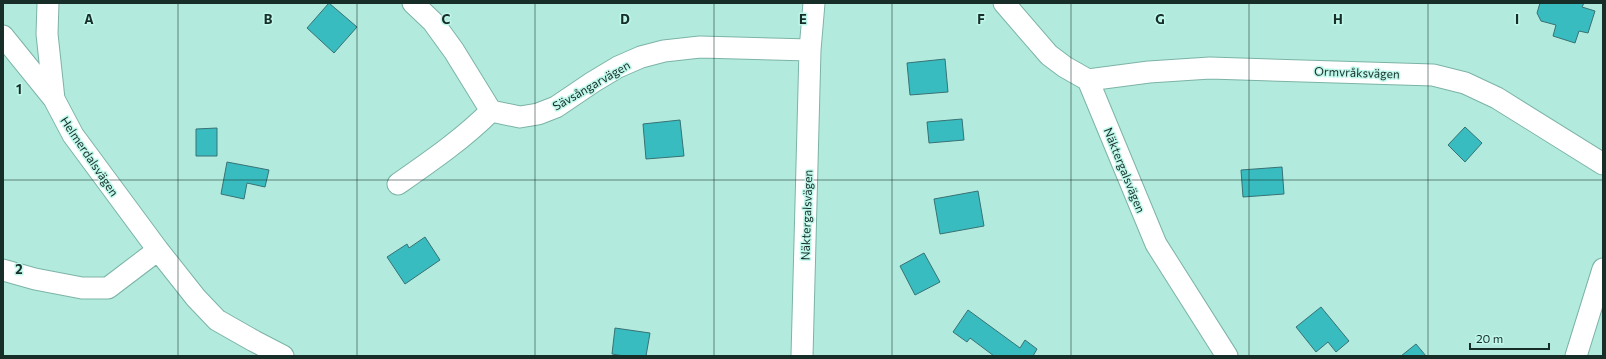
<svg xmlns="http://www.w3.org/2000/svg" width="1606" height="359" font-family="Commissioner,sans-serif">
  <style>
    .building { fill: #38bcc0; stroke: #387274 }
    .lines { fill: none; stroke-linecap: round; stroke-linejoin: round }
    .minor-casing { stroke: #7cb3a6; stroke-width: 23 }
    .minor { stroke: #fff; stroke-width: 21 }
    .grid { fill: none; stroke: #162d28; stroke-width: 1; stroke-opacity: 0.55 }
    .labels { text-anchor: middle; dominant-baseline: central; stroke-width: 3; stroke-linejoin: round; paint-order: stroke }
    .street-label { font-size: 12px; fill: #162d28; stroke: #bff8ea }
    .grid-label { font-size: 13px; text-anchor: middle; font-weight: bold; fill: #162d28; stroke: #bff8ea; stroke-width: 3; stroke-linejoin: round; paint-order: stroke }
  </style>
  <rect width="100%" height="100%" fill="#b2ebdd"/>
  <path class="building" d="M329 3 357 27 334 53 307 28Z
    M1540 3H1584L1582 7 1595 11 1588 33 1579 31 1575 43 1553 36 1556 25 1541 21 1537 13Z
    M945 59 948 92 910 95 907 63Z
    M962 119 964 140 929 143 927 122Z
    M680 120 684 156 646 159 643 124Z
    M1465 127 1482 143 1465 162 1448 145Z
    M217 128V156H196V129Z
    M227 162 269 170 265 187 247 183 244 199 221 194Z
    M1282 167 1284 194 1243 197 1241 170Z
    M978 191 984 226 940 234 934 199Z
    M425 237 440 260 405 284 387 257 407 244 409 248Z
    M924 253 940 282 915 295 900 266Z
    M1321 307 1349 341 1336 352 1328 342 1316 352 1296 327Z
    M968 310 1020 348 1025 340 1037 349 1033 356H994L970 338 967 342 953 332Z
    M615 328 650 333 646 356H624L612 354Z
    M1416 344 1426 356H1401Z"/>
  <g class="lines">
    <g class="minor-casing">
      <path id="minor" d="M48 3 47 34 54 99 73 135 158 250 196 298 217 320 254 341 283 356
        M413 3 433 22 454 51 491 111 520 117 538 114 556 107 593 82 618 67 641 57 664 51 700 47 810 50
        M1004 3 1049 55 1065 67 1088 80 1156 244 1227 356
        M3 36 54 99
        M1088 80 1149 72 1210 68 1433 75 1465 83 1497 98 1603 164
        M398 184C431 161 463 139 491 111
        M3 270 35 279 82 288H108L158 250
        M802 356 810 50 814 3
        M1576 356 1603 269"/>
    </g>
    <use href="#minor" class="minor"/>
  </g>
  <path class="grid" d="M178 3V356M357 3V356M535 3V356M714 3V356M892 3V356M1071 3V356M1249 3V356M1428 3V356M3 180H1603"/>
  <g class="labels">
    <g class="street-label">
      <text transform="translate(1357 72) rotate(2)">Ormvråksvägen</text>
      <text transform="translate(591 85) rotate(-30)">Sävsångarvägen</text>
      <text transform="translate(90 156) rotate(56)">Helmerdalsvägen</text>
      <text transform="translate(1125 170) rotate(68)">Näktergalsvägen</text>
      <text transform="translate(806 215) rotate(-88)">Näktergalsvägen</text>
    </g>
  </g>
  <g class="grid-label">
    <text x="89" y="24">A</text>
    <text x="268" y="24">B</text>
    <text x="446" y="24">C</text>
    <text x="625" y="24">D</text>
    <text x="803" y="24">E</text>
    <text x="981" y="24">F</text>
    <text x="1160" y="24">G</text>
    <text x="1338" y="24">H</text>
    <text x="1517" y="24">I</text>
    <text x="19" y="94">1</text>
    <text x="19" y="274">2</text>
  </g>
  <rect width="1606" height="359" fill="none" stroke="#162d28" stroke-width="8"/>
  <path d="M1470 343v6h79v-6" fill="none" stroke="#162d28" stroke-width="2"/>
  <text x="1476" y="343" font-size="12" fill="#162d28" stroke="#bff8ea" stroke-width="3" paint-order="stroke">20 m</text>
</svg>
